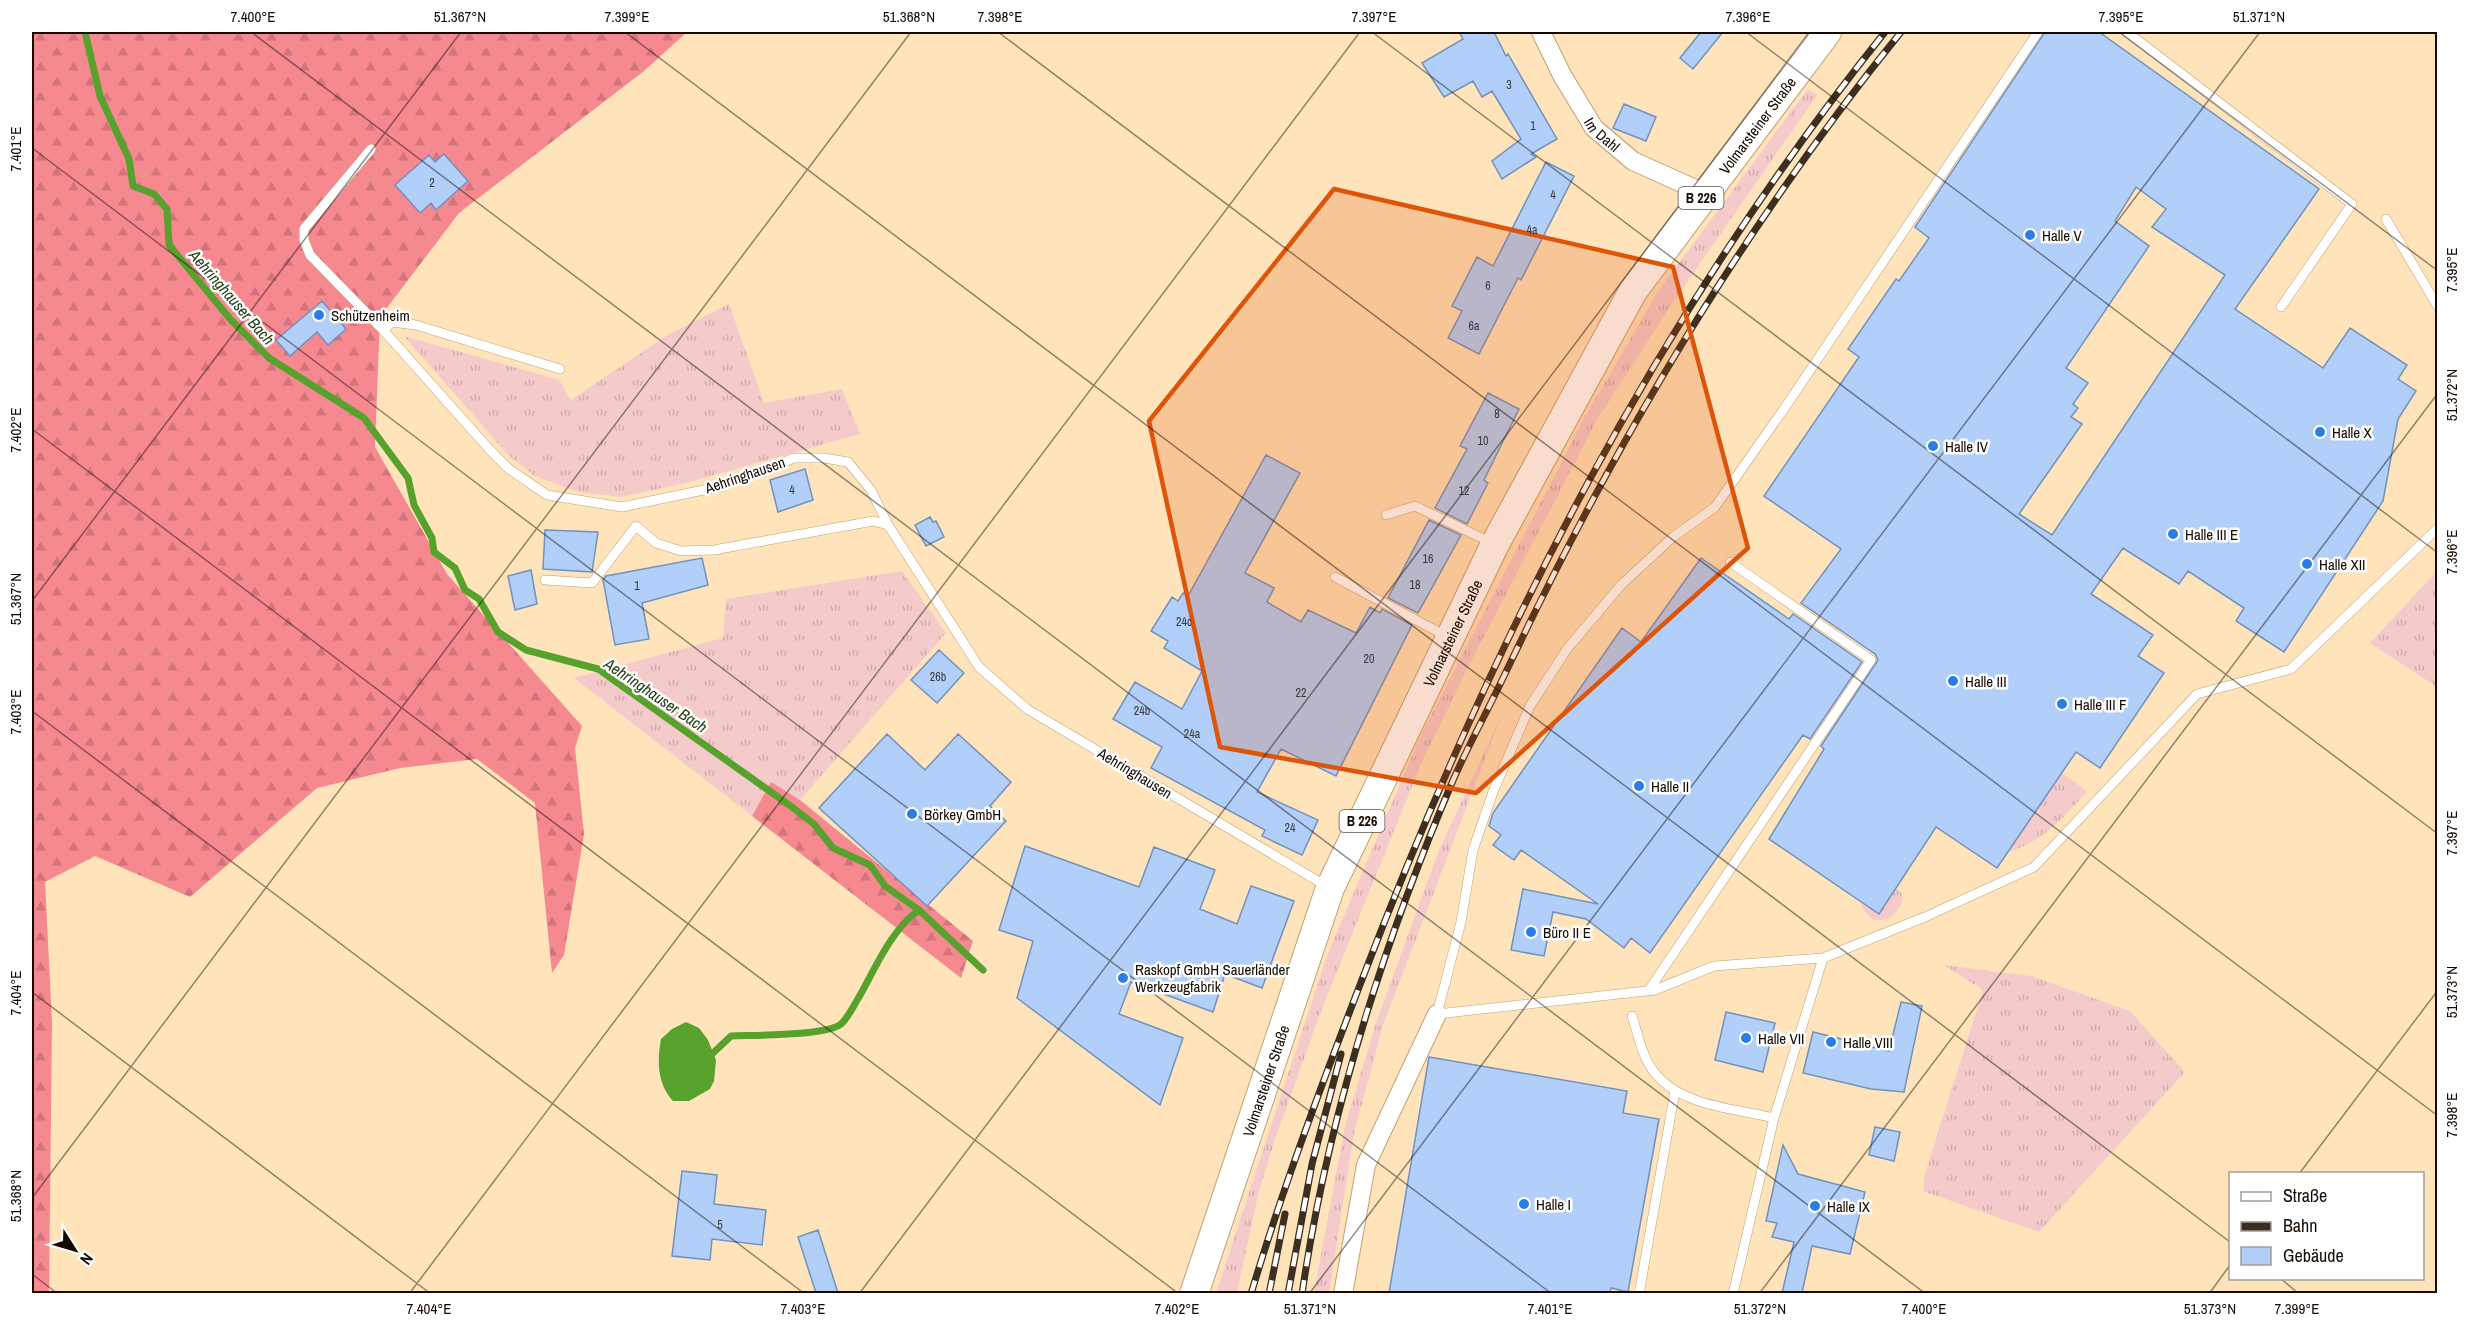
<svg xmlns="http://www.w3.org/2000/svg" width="2469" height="1325" font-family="'Archivo Narrow',sans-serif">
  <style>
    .grass { fill: url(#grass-tufts) }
    .forest { fill: url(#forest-firs) }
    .water { fill: #57a22d }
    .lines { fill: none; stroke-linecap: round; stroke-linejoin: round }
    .stream { stroke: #57a22d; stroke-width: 7 }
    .building { fill: #b1cff9; stroke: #7191be; stroke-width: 1.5; fill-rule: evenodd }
    .service-casing { stroke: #c2a070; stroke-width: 10 }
    .minor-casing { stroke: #c2a070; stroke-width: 20 }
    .primary-casing { stroke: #c2a070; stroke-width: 30 }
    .service { stroke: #fff; stroke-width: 9 }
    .minor { stroke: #fff; stroke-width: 18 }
    .primary { stroke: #fff; stroke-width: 28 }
    .rail-casing { stroke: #3d2f20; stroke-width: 7 }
    .rail { stroke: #fff; stroke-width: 4.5; stroke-dasharray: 14; stroke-linecap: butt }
    .marked { fill: #dd550b; fill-opacity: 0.2; stroke: #dd550b; stroke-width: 4.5; stroke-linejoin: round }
    .ticks { fill: none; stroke: #150900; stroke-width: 1.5; stroke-opacity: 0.45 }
    .poi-dot { fill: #297de8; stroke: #fff; stroke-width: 2 }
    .labels { text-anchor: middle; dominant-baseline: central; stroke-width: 5; stroke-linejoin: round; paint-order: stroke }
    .number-label { font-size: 12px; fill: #3c3a3e }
    .shield { fill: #fff; stroke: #5b534c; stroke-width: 1.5 }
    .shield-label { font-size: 14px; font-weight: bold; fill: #150900 }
    .street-label { font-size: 15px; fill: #150900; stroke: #fff }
    .poi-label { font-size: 15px; fill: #150900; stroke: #fff; text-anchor: start }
    .water-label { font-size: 16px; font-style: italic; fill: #1e3c0f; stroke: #fff }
    .neatline { fill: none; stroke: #150900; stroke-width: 2 }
    .ticks-label { font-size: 15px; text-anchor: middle; fill: #150900 }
  </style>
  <defs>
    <pattern id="grass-tufts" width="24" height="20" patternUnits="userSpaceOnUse" patternTransform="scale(1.5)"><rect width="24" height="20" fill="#f5cacb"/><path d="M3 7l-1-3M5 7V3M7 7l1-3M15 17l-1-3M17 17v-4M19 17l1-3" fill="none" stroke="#d1acad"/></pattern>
    <pattern id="forest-firs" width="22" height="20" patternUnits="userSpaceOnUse" patternTransform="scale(1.5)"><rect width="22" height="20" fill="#f68890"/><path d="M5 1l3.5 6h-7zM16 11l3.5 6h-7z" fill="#d2747a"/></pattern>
  </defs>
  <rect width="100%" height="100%" fill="#ffe3ba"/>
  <path class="grass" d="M1808 89 1817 95 1667 311 1597 420 1466 671 1422 762 1323 1006 1274 1142 1258 1195 1237 1293H1216L1328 953 1420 737 1587 413 1659 290Z
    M729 304 764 403 842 389 860 434 682 484 621 497 578 492 535 476 509 456 404 336 559 380 571 400 669 334Z
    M902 571 946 633 800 800 771 782 752 816 574 678 723 638 726 599Z
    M2437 571V687L2370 643Z
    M1503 712 1383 1025 1354 1133 1329 1293H1314L1345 1126 1376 1023 1439 850Z
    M2062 773 2087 791C2064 817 2042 843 2008 852Z
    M1896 889 1901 892 1903 898C1899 912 1889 923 1874 920L1864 911 1861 903 1879 914Z
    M1944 965 2031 976 2130 1011 2185 1072 2039 1232 1923 1191 1924 1177 1983 990Z"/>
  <path class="forest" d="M32 32H687L644 71 459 213 380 317 375 447 447 574 582 726 575 748 584 834 564 955 552 973 535 803 477 759 400 768 317 788 190 897 95 856 45 882 52 1022 49 1294 32 1293Z
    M771 782 800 800 973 941 961 978 752 816Z"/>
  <path class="water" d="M686 1022 699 1028 708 1040 716 1060 714 1081 710 1089 689 1101H673C657 1084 657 1061 661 1039L672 1029Z"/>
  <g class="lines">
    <path class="stream" d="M85 32 100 96 129 159 133 186 154 194 167 209 169 245 231 320 269 358 364 418 408 478 414 505 432 538 434 552 455 568 465 590 479 599 498 632 526 650 598 669 792 807 814 824 833 848 870 865 885 886 919 910 983 970
      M712 1054 731 1036C753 1035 826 1036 841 1024 848 1018 854 1005 859 997 876 967 891 930 919 910"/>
  </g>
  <path class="building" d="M1459 32H1494L1506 56 1508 54 1557 139 1531 154 1536 157 1502 179 1492 161 1521 139 1492 91 1482 97 1473 81 1444 97 1422 63 1463 39Z
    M1701 32H1723L1693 69 1680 58Z
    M2045 32H2099L2319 189 2235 309 2323 368 2350 328 2407 365 2398 379 2416 391 2398 419 2383 501 2284 652 2236 621 2244 608 2188 571 2179 584 2123 548 2091 594 2153 635 2138 656 2164 673 2100 768 2076 752 1997 868 1936 827 1879 914 1769 839 1824 749 1821 746 1878 660 1875 654 1801 603 1841 549 1764 496 1859 357 1848 349 1896 279 1899 281 1929 238 1915 227ZM2136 187 2166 209 2152 227 2225 275 2052 535 2019 514 2082 424 2071 417 2078 408 2073 404 2088 383 2066 368 2149 246 2115 221Z
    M1624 104 1656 117 1646 141 1613 128Z
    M444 154 468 181 436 210 431 203 420 213 395 185 429 155 435 162Z
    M1546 162 1574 176 1521 280 1518 278 1479 354 1448 338 1462 311 1452 306 1477 257 1493 266Z
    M322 301 346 329 328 345 317 332 290 356 276 340Z
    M1488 393 1519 409 1484 480 1488 483 1467 524 1435 508 1467 449 1460 446Z
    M1266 455 1300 473 1245 573 1274 588 1267 602 1301 622 1308 610 1356 633 1370 607 1380 613 1382 609 1412 625 1336 776 1281 749 1257 792 1318 820 1302 855 1262 836 1265 830 1151 768 1162 747 1113 719 1135 682 1182 709 1202 671 1164 648 1168 641 1151 631 1172 597 1178 601 1183 593 1188 596Z
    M805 469 813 500 778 512 770 480Z
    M930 517 933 522 936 521 944 537 926 546 915 525Z
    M1429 520 1461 535 1418 613 1388 598Z
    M545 530 598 532 592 572 543 569Z
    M702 558 708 585 642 603 649 639 615 645 603 580 606 576Z
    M1701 558 1789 619 1793 614 1862 662 1810 739 1803 735 1650 953 1631 938 1624 948 1586 919 1553 912 1544 956 1511 950 1523 889 1598 904 1521 850 1514 860 1493 845 1501 835 1489 826 1493 813 1622 628 1641 642Z
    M531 570 537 604 515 610 508 576Z
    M939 650 964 673 937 703 911 680Z
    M887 734 925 770 958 734 1011 782 990 806 1006 821 927 906 819 808Z
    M1025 846 1139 887 1154 847 1215 870 1200 909 1237 924 1251 886 1294 901 1262 988 1225 974 1213 1012 1131 982 1119 1014 1183 1038 1160 1105 1017 998 1033 941 999 930Z
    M1901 1002 1922 1006 1904 1092 1871 1089 1803 1073 1813 1032 1889 1051Z
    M1726 1012 1775 1023 1763 1072 1715 1060Z
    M1429 1057 1627 1091 1623 1113 1659 1119 1628 1292 1611 1288 1610 1293H1389Z
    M1875 1127 1900 1132 1894 1161 1869 1155Z
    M1783 1145 1798 1174 1865 1192 1850 1254 1812 1246 1802 1293H1782L1794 1242 1772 1237 1777 1223 1766 1221Z
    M682 1171 717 1175 714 1204 766 1210 762 1245 712 1239 710 1260 672 1256Z
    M818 1230 838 1293H816L798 1237Z"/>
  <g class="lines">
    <g class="service-casing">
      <path id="service" d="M2038 32 1786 406 1715 507 1673 537 1621 585 1567 649 1530 706 1493 792 1473 850 1461 922 1437 1014 1655 990 1714 966 1823 958 1925 917 2034 867 2197 694 2291 669 2438 528
        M2127 32 2352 204 2281 307
        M371 149 304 229V240L310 255 384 331
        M2386 219 2438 307
        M560 369 416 325 391 322 384 331 489 449 509 469 547 495 622 507 723 486 794 458H824L848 462 871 490 888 525 979 667 1027 709 1328 887
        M1386 515 1415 506 1492 543
        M1335 577 1448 637
        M545 580 592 583 636 526 656 543 681 551 714 550 873 521 888 525
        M1649 990 1871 660 1730 562
        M1632 1016C1638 1034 1642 1057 1654 1072 1682 1107 1734 1108 1774 1118
        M1639 1294 1675 1091
        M1733 1294 1774 1118 1823 958"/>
    </g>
    <g class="minor-casing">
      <g id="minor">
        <path id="s1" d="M1541 32 1562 75 1594 128 1633 161 1704 193"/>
        <path d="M1343 1294 1366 1165 1437 1014"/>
      </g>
    </g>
    <g class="primary-casing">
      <g id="primary">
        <path id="s2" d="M1194 1294 1330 888 1495 544 1633 291 1827 32"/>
      </g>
    </g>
    <use href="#service" class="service"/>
    <use href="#minor" class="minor"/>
    <use href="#primary" class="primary"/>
    <g class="rail-casing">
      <path id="rail" d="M1251 1294C1283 1187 1323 1081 1363 977 1493 638 1657 316 1885 32
        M1269 1294 1285 1214
        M1288 1294 1312 1164 1341 1054
        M1302 1294C1328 1115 1383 944 1454 778 1469 744 1488 710 1504 676 1612 447 1742 228 1901 32"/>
    </g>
    <use href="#rail" class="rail"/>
  </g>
  <path class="marked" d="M1334 189 1673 267 1748 548 1476 793 1220 747 1149 421Z"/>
  <path class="ticks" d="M251 32 1926 1294M625 32 2230 1242M998 32 2438 1116M1372 32 2438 834M1746 32 2438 553M2119 32 2438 271M32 148 1552 1294M32 429 1179 1294M32 601 461 32M32 711 805 1294M32 992 431 1294M2299 1174 2438 990M32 1198 911 32M32 1274 58 1294M2280 1278 2299 1294M409 1294 1360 32M859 1294 1810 32M1309 1294 2260 32M1759 1294 2438 393M2209 1294 2230 1265"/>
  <g class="poi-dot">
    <circle cx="2030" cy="235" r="6"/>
    <circle cx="319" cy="315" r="6"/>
    <circle cx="2320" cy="432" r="6"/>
    <circle cx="1933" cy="446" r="6"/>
    <circle cx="2173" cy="534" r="6"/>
    <circle cx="2307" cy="564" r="6"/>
    <circle cx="1953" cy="681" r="6"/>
    <circle cx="2062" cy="704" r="6"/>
    <circle cx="1639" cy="786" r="6"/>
    <circle cx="912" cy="814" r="6"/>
    <circle cx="1531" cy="932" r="6"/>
    <circle cx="1123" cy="978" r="6"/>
    <circle cx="1746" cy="1038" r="6"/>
    <circle cx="1831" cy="1042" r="6"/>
    <circle cx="1524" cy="1204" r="6"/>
    <circle cx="1815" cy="1206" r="6"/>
  </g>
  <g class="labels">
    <g class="number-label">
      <text x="1509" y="85">3</text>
      <text x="1533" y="126">1</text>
      <text x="432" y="183">2</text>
      <text x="1553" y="195">4</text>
      <text x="1532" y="230">4a</text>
      <text x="1488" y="286">6</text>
      <text x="1474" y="326">6a</text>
      <text x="1497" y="414">8</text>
      <text x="1483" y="441">10</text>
      <text x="792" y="490">4</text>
      <text x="1464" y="491">12</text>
      <text x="1428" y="559">16</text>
      <text x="1415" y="585">18</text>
      <text x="637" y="586">1</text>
      <text x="1184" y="622">24c</text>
      <text x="1369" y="659">20</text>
      <text x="938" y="677">26b</text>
      <text x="1301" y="693">22</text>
      <text x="1142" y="711">24b</text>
      <text x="1192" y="734">24a</text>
      <text x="1290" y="828">24</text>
      <text x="720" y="1225">5</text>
    </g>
    <g class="shield">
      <rect x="1678.5" y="187" width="45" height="22" rx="4.5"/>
      <rect x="1339.5" y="810" width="45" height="22" rx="4.5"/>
    </g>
    <g class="shield-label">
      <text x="1701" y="198">B 226</text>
      <text x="1362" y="821">B 226</text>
    </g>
    <g class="street-label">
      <text stroke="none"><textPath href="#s2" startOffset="1305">Volmarsteiner Straße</textPath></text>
      <text stroke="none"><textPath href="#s1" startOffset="120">Im Dahl</textPath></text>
      <text transform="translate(745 475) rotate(-19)">Aehringhausen</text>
      <text stroke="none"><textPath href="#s2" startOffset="711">Volmarsteiner Straße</textPath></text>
      <text transform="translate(1135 773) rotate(31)">Aehringhausen</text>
      <text stroke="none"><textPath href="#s2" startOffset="225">Volmarsteiner Straße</textPath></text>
    </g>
    <g class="poi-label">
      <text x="2042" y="235">Halle V</text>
      <text x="331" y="315">Schützenheim</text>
      <text x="2332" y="432">Halle X</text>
      <text x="1945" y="446">Halle IV</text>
      <text x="2185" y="534">Halle III E</text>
      <text x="2319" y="564">Halle XII</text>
      <text x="1965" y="681">Halle III</text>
      <text x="2074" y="704">Halle III F</text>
      <text x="1651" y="786">Halle II</text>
      <text x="924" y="814">Börkey GmbH</text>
      <text x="1543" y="932">Büro II E</text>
      <text x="1135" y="969">Raskopf GmbH Sauerländer<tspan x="1135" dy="17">Werkzeugfabrik</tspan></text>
      <text x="1758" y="1038">Halle VII</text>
      <text x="1843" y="1042">Halle VIII</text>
      <text x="1536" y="1204">Halle I</text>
      <text x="1827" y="1206">Halle IX</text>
    </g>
    <g class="water-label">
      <text transform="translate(232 297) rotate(49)">Aehringhauser Bach</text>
      <text transform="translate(656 695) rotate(34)">Aehringhauser Bach</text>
    </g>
  </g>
  <rect width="2469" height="1325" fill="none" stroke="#ffffff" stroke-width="66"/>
  <rect x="2229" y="1172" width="195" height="108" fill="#ffffff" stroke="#a19d99" stroke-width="1.5"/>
  <rect x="2241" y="1192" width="30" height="9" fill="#ffffff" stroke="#a19d99" stroke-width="1.5"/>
  <text x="2283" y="1202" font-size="18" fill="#150900">Straße</text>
  <rect x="2241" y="1222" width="30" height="9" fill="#3d2f20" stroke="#a19d99" stroke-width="1.5"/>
  <text x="2283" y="1232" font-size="18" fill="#150900">Bahn</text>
  <rect x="2241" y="1247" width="30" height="18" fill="#b1cff9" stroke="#a19d99" stroke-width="1.5"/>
  <text x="2283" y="1262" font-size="18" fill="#150900">Gebäude</text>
  <g transform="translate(75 1250) rotate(127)" stroke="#ffffff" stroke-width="4.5" paint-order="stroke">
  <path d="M0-4.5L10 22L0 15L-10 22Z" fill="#150900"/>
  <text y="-9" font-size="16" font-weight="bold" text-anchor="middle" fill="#150900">N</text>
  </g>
  <rect x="33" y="33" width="2403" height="1259" class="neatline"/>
  <g class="ticks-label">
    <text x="253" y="22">7.400°E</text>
    <text x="460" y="22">51.367°N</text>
    <text x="627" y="22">7.399°E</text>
    <text x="909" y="22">51.368°N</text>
    <text x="1000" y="22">7.398°E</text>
    <text x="1374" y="22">7.397°E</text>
    <text x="1748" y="22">7.396°E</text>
    <text x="2121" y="22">7.395°E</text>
    <text x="2259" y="22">51.371°N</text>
    <text transform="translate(16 149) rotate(-90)" y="5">7.401°E</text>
    <text transform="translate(2452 270) rotate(-90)" y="5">7.395°E</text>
    <text transform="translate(2452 395) rotate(-90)" y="5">51.372°N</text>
    <text transform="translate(16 430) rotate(-90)" y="5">7.402°E</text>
    <text transform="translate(2452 552) rotate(-90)" y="5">7.396°E</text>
    <text transform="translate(16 599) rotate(-90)" y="5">51.367°N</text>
    <text transform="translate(16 712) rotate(-90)" y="5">7.403°E</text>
    <text transform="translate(2452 833) rotate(-90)" y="5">7.397°E</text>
    <text transform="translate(2452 992) rotate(-90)" y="5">51.373°N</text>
    <text transform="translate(16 993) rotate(-90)" y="5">7.404°E</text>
    <text transform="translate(2452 1115) rotate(-90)" y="5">7.398°E</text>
    <text transform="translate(16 1196) rotate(-90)" y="5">51.368°N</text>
    <text x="429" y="1314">7.404°E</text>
    <text x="803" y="1314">7.403°E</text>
    <text x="1177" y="1314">7.402°E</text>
    <text x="1310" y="1314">51.371°N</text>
    <text x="1550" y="1314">7.401°E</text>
    <text x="1760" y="1314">51.372°N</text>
    <text x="1924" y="1314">7.400°E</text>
    <text x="2210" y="1314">51.373°N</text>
    <text x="2297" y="1314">7.399°E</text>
  </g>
</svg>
